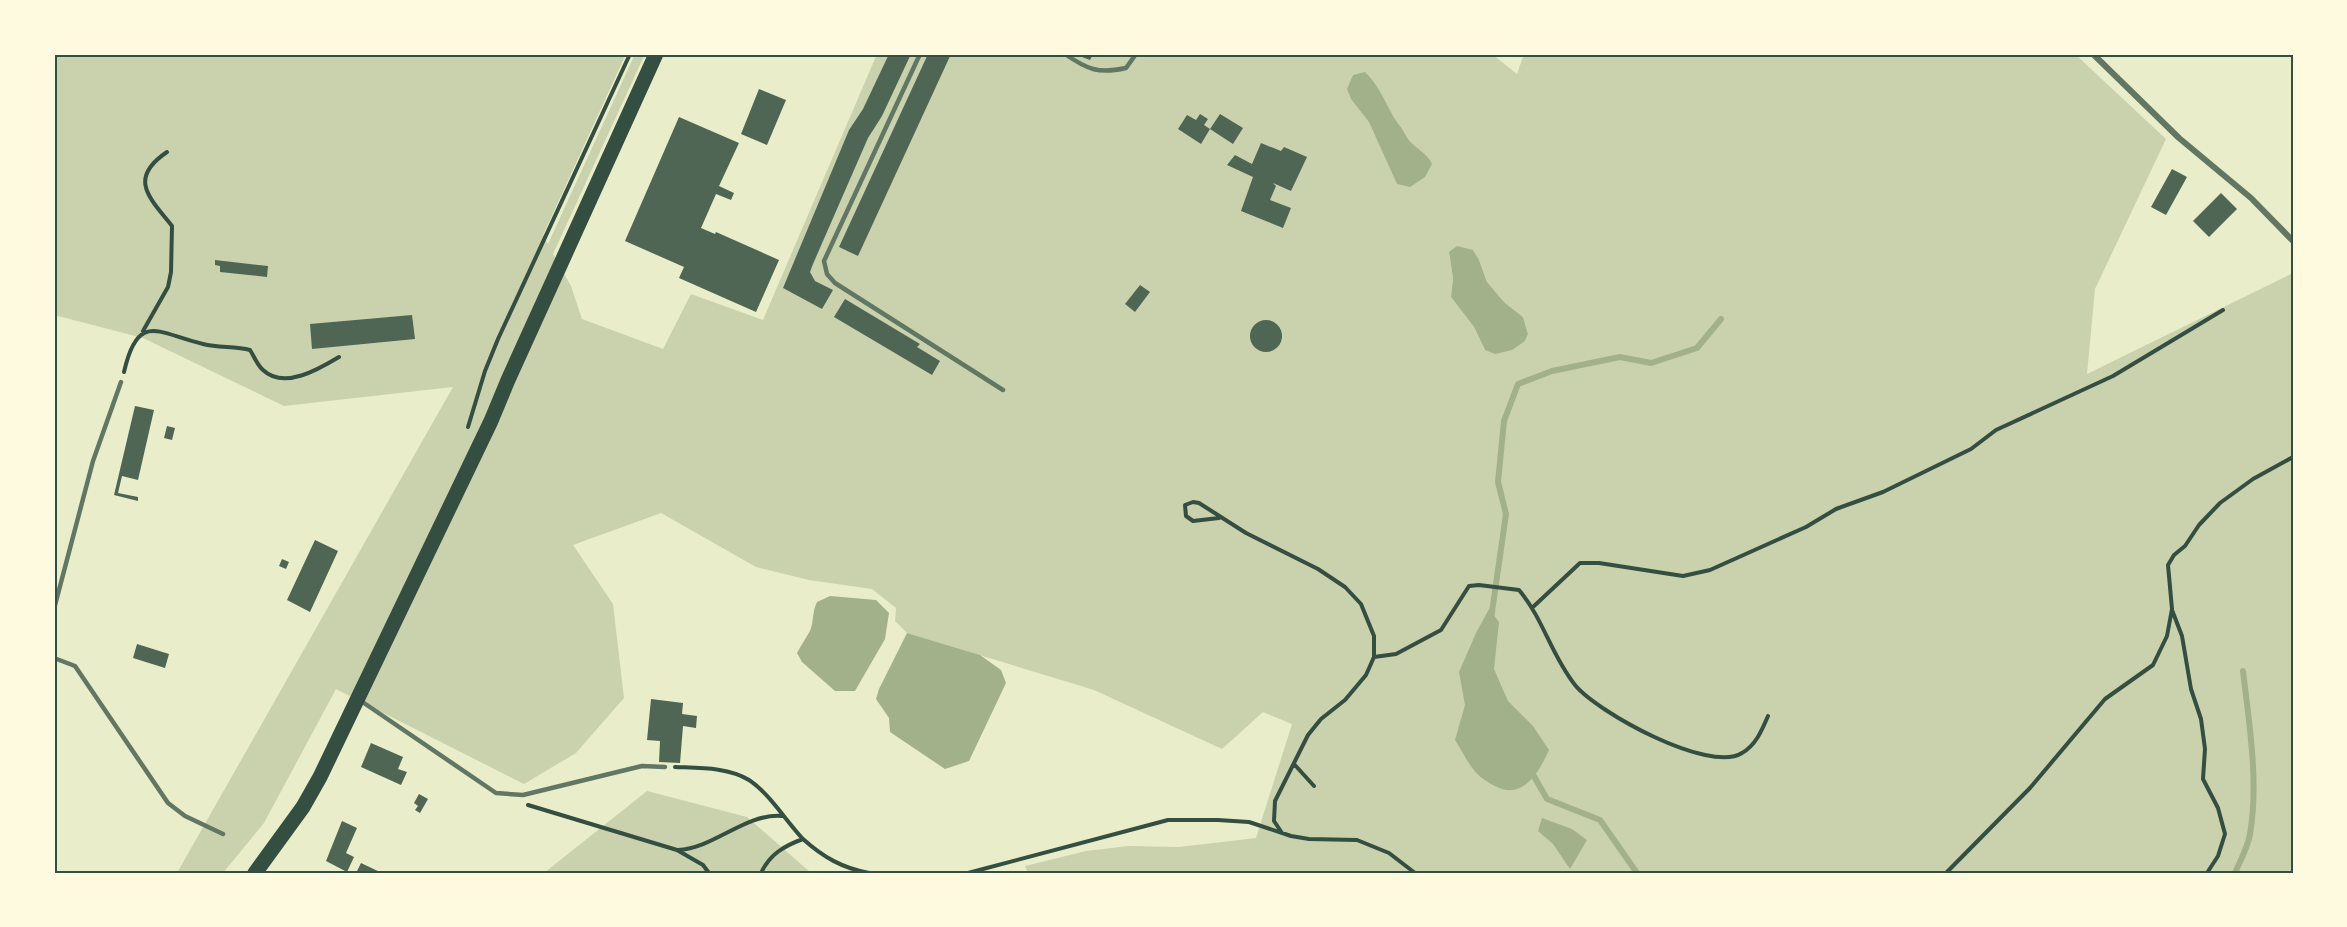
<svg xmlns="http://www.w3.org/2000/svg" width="2347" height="927" font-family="Roboto,sans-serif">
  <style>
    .green { fill: #cad2ad; fill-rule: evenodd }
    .water { fill: #a3b18a }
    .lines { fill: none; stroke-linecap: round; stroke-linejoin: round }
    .stream { stroke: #a3b18a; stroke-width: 6 }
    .building { fill: #4f6655 }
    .path { stroke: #344e41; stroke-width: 4 }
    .service { stroke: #617663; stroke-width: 4.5 }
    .minor { stroke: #617663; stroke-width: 6 }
    .primary { stroke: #344e41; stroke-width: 15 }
    .neatline { fill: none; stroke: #344e41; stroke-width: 2 }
  </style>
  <rect width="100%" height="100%" fill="#e9edc9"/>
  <path class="green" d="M54 54H626L543 235 548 244 635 54H645L553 254 571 286 582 319 663 349 691 294 763 320 877 54H1492L1517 74 1524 54H2075L2166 139 2095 289 2087 374 2293 273V873H1028L1025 866 1086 851 1128 846 1179 847 1256 838 1292 724 1263 712 1222 749 1094 690 907 633 895 621 896 608 872 589 809 580 756 567 661 513 573 545 613 604 624 698 576 753 524 784 336 689 264 823 223 873H177L453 387 284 406 143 338 54 315ZM1449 253 1479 260 1487 282 1505 303 1523 317 1528 334 1525 341 1485 350 1474 327 1451 297 1453 278Z
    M647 791 747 817 810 872 823 873H544Z"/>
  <path class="water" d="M1365 72C1377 83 1383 98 1391 112 1395 121 1402 127 1406 136 1412 147 1428 153 1432 164L1425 177 1410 187 1397 184 1369 122 1351 99 1347 89 1353 75Z
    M1457 246 1473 250 1479 260 1487 282 1505 303 1523 317 1528 334 1525 341 1512 350 1495 354 1485 350 1474 327 1451 297 1453 278 1449 252Z
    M830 596 876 600 889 613 885 639 855 691H835L802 662 797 653C801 645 806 638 810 631 814 621 812 612 817 602Z
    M1489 609 1499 622 1494 669 1508 701 1533 726 1549 750C1539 772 1523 801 1495 786 1487 782 1478 776 1473 769 1466 760 1461 749 1455 740L1465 705 1459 672 1476 633Z
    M907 633 980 655 1001 670 1006 683 969 761 945 769 890 732 889 718 876 699 879 689Z
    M1542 818 1572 829 1587 840 1570 869 1553 844 1538 831Z"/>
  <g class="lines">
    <path class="stream" d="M1491 619 1506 514 1498 482 1504 421 1518 384 1552 371 1620 357 1651 363 1697 348 1721 319
      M1531 771 1547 799 1600 820 1637 873
      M2235 873C2240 861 2248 847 2250 834 2259 782 2249 722 2243 671"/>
  </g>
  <path class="building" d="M889 54H911L882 116 868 138 813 264 810 272 815 281 833 290 822 309 783 288 849 130 863 109Z
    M928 54H951L858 256 839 247Z
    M1074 54H1093L1090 60Z
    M759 89 786 100 767 145 741 134Z
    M1200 114 1208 119 1204 125 1210 129 1201 144 1178 129 1187 115 1196 120Z
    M1220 114 1243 128 1233 144 1210 129Z
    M679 117 739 143 719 186 734 193 731 200 716 194 701 228 715 234 716 232 779 260 756 312 679 278 684 267 625 241Z
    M1261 143 1281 151 1284 147 1307 157 1291 191 1273 183 1276 186 1270 200 1291 208 1283 228 1241 211 1253 177 1227 165 1235 155 1252 164Z
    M2172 169 2187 177 2166 215 2151 207Z
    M2221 193 2237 209 2209 237 2193 221Z
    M215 260 268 266 267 277 220 272V266L215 265Z
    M1140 285 1150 292 1135 312 1125 304Z
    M845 299 920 344 917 347 940 361 932 375 834 317Z
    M412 315 415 339 312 349 310 324Z
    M1250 336a16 16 0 1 1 32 0a16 16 0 1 1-32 0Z
    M135 406 154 410 138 480 122 476 118 493 138 497V501L114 495Z
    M167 426 175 428 172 440 164 438Z
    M315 540 338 551 310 612 287 600Z
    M282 559 289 562 286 569 279 566Z
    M137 644 169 654 165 668 133 658Z
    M651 699 683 703 682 714 697 716 696 728 683 726 680 763 659 762 660 741 647 740Z
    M371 743 403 757 398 769 407 772 401 785 361 767Z
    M419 794 428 799 420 813 415 810 418 806 414 803Z
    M342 821 357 828 346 853 354 857 347 872 326 861Z
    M361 863 382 873H356Z"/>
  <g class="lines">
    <path class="path" d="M143 331 168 287 171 272 172 226C150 198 127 179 167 152
      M124 372C138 310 159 334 203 344 219 348 235 346 250 350 254 356 257 365 263 370 284 390 319 369 339 357
      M468 427 485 371 498 339 630 54
      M1219 518 1193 521 1186 516 1185 505 1193 502 1199 503 1246 533 1318 569 1345 587 1361 604 1374 636V657L1366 675 1345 700 1321 719 1308 735 1275 801 1274 821 1282 833
      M1533 607 1580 563H1599L1683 576 1710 570 1806 527 1836 509 1883 492 1971 449 1996 430 2113 376 2223 310
      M2172 610 2182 636 2191 689 2201 719 2205 749 2203 779 2218 808 2225 834 2218 856 2207 873
      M1374 657 1396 654 1441 630 1469 586 1479 585 1519 590C1544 620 1551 655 1575 685 1597 712 1709 774 1742 753 1756 745 1762 730 1768 716
      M1294 764 1314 786
      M675 767C699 768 728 767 749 780 769 793 786 821 803 839
      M528 805 677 850 703 865 709 873
      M678 850C715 848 745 813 782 816
      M761 873C770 854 784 846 803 839 823 857 842 868 869 873
      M968 873 1168 820H1218L1249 822 1291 836 1309 839 1357 840 1389 853 1415 873
      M1946 873 2030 788 2105 699 2153 665 2167 636 2172 609 2168 565 2174 555 2185 546 2199 525 2220 503 2253 479 2293 457"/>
    <path class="service" d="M920 54 824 261 827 274 835 283 1003 390
      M1065 54C1088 70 1099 74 1126 68L1136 54
      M54 609 93 461 121 382
      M54 658 75 666 168 803 185 816 223 834
      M361 701 496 793 523 795 642 766 665 767"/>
    <path class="minor" d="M2093 54 2179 138 2251 198 2293 241"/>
    <path class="primary" d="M255 873 303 807 320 777 491 421 508 380 656 54"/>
  </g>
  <rect width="2347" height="927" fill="none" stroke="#fefae0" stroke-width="111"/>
  <rect x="56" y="56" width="2236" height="816" class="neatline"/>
</svg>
